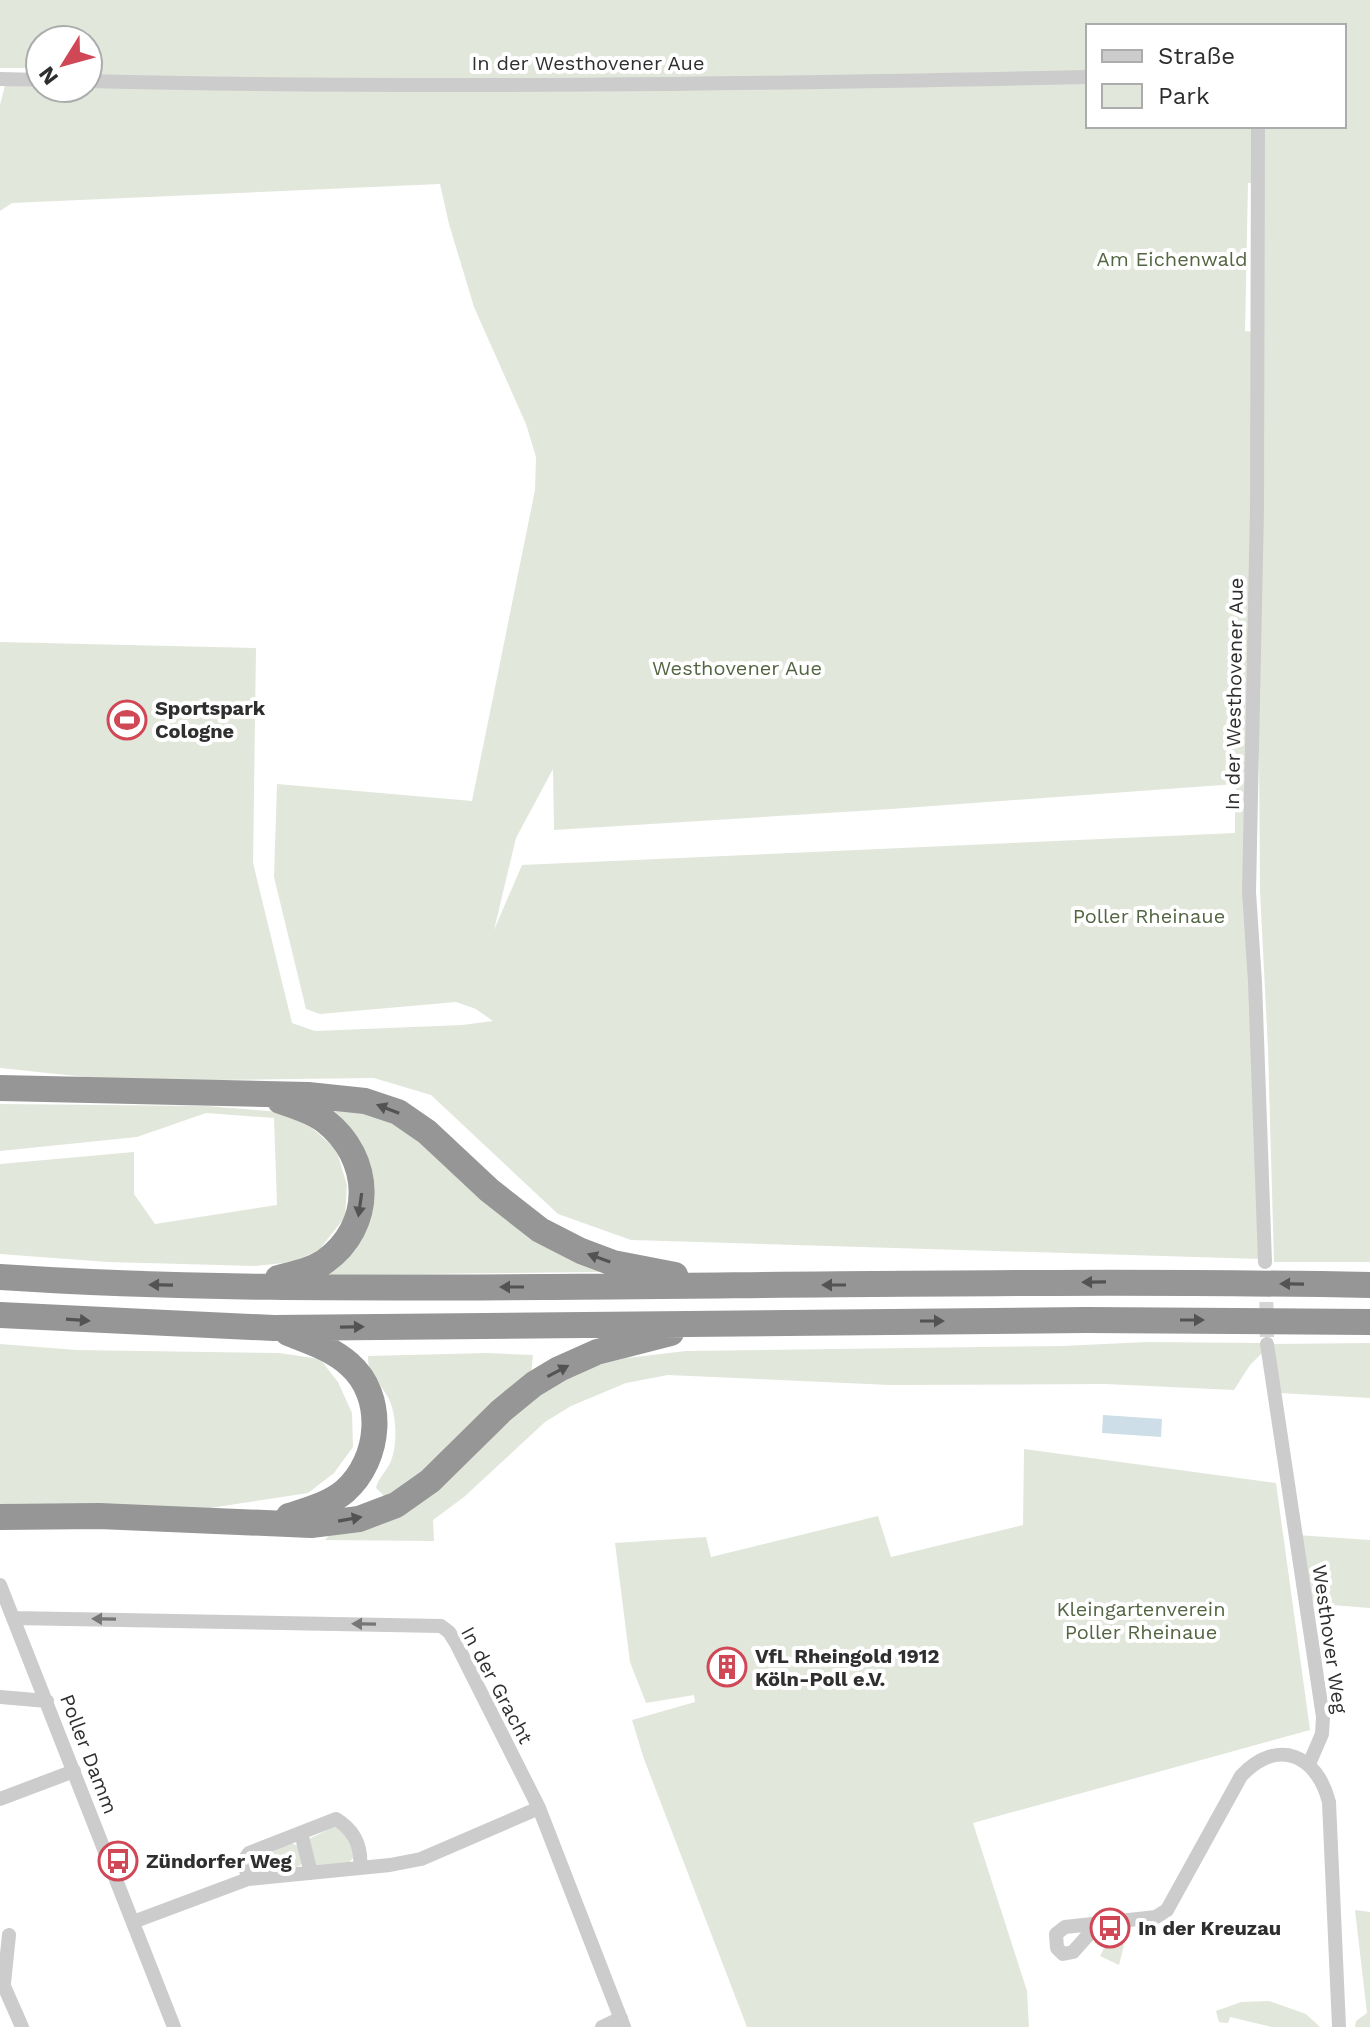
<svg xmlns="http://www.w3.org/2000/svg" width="1370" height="2027" font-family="'Work Sans',sans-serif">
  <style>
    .green { fill: #e2e7dc; fill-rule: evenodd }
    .water { fill: #cddee8 }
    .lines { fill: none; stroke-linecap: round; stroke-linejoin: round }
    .minor-tunnel { stroke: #d5d5d5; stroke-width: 14; stroke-dasharray: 14 7; stroke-linecap: butt }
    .minor { stroke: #ccc; stroke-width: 14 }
    .motorway { stroke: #969696; stroke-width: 26 }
    .oneway { fill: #535353 }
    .oneway2 { fill: #767676 }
    .labels { text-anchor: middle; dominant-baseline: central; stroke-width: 8; stroke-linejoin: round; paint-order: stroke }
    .street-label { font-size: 20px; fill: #2f2f2f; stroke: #fff }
    .park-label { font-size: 20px; fill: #536542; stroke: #fff }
    .poi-label { font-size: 20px; font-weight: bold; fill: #2f2f2f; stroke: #fff; text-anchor: start }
  </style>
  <rect width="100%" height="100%" fill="#fff"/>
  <path class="green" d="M0 0H1370V1262H1274L1268 1049 1260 891 1255 183H1248L1245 331 1253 332V509L1246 802H1237L1236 784 891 809 554 830 553 769 516 838 494 930 522 865 1235 833V809H1246L1261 1259 631 1240 558 1214 431 1095 374 1078 124 1081 0 1068V642L256 648 253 863 292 1023 315 1031 462 1025 493 1021 476 1009 456 1002 320 1014 306 1009 274 877 277 784 472 801 535 490 536 457 526 424 474 307 449 224 440 184 12 203 0 211V105L5 85 79 91 80 88H88V40H40V68H0ZM1088 26H1344V126H1088Z
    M306 1103 349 1107 392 1120 601 1272 331 1275 329 1274 370 1204Z
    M0 1104 207 1106 281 1112 313 1129 336 1149 347 1185 345 1217 319 1250 293 1262 255 1266 108 1262 0 1254V1164L134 1152V1194L155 1224 277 1205 274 1118 206 1113 137 1137 0 1151Z
    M1148 1342 1262 1343 1263 1352 1250 1365 1234 1390 1106 1384 890 1385 668 1375 626 1383 571 1406 545 1422 464 1497 433 1520 434 1541 325 1540 331 1533 497 1428 556 1383 588 1368 626 1358 686 1351 1062 1346Z
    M1370 1343V1398L1279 1393 1273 1344Z
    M0 1344 77 1350 279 1353 320 1359 338 1382 352 1413 353 1447 334 1473 308 1493 210 1508 0 1506Z
    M487 1353 533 1355 531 1374 417 1479 385 1497 376 1488C378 1478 387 1471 391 1461 398 1443 397 1410 386 1394 376 1377 368 1376 368 1356Z
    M1024 1449 1276 1483 1310 1730 973 1823 1027 1991 1029 2027H747L644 1759 632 1720 695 1702 694 1695 646 1703 630 1662 615 1543 706 1537 711 1557 878 1516 891 1557 1023 1525Z
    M1297 1535 1370 1540V1608L1306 1603Z
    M335 1826 341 1827 355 1853C351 1869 332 1865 319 1866L316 1865 309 1839Z
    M291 1843 298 1846 302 1864C290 1873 271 1872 257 1873L252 1871 251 1860Z
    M1355 1910 1370 1912V2027H1355L1356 2021 1367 2013Z
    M1121 1942 1124 1945 1119 1965 1100 1956 1106 1944Z
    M1269 2001 1306 2014 1320 2027H1272L1230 2017 1228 2023 1219 2022 1216 2011 1241 2002Z"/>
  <path class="water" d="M1103 1415 1162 1419 1161 1437 1102 1433Z"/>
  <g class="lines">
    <path class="minor-tunnel" d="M1266 1281 1267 1344"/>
    <path class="minor" d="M0 79 40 80
      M88 81C421 89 755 84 1088 77
      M1258 126 1257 509 1249 892 1255 982 1265 1262
      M1267 1344 1323 1717 1322 1734 1309 1764
      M0 1585 174 2027
      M13 1618 441 1626 449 1632 456 1643 539 1808 624 2027
      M0 1697 47 1701
      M0 1799 74 1771
      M301 1833 311 1873
      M248 1879 244 1860 249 1853 336 1819C354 1830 362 1847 360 1868
      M133 1922 248 1879 390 1865 421 1859 539 1808
      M1098 1924 1073 1952 1063 1954 1057 1948 1056 1934 1065 1927 1156 1917 1167 1910 1241 1776C1278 1737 1317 1755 1329 1802L1339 2027
      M0 1977 22 2027
      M4 1983 9 1935
      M602 2027 621 2018"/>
    <path class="motorway" d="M0 1088 308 1095 365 1101 398 1112 427 1132 489 1190 540 1230 581 1251 613 1263 675 1275
      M0 1277C181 1289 362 1288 544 1287 819 1285 1095 1280 1370 1285
      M278 1278C294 1274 310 1271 324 1262 375 1226 373 1158 325 1121 312 1111 295 1106 280 1101
      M0 1315 274 1328 1086 1320 1370 1322
      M288 1333C310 1342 331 1348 349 1364 386 1396 381 1459 345 1491 330 1504 308 1510 289 1516
      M0 1517 99 1516 311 1525 359 1519 396 1505 430 1481 501 1411 534 1384 559 1369 597 1352 671 1333"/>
  </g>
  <defs><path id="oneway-solid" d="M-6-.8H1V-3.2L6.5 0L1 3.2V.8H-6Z" transform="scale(2)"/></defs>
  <g class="oneway">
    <use href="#oneway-solid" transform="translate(388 1109) rotate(-159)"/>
    <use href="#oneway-solid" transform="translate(360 1205) rotate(98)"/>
    <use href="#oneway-solid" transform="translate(599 1258) rotate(-160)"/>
    <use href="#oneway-solid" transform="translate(1094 1282) rotate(179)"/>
    <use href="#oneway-solid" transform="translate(1292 1284) rotate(-179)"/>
    <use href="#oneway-solid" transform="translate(161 1285) rotate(-179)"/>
    <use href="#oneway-solid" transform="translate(834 1285) rotate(180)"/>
    <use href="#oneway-solid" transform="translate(512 1287) rotate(180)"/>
    <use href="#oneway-solid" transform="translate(78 1320) rotate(4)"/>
    <use href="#oneway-solid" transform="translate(1192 1320)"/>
    <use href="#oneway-solid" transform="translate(932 1321)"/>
    <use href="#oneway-solid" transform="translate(352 1327) rotate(-1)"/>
    <use href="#oneway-solid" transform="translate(558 1371) rotate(-28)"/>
    <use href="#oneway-solid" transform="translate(350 1519) rotate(-10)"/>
  </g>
  <g class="oneway2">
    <use href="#oneway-solid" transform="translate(104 1619) rotate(-179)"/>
    <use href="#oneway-solid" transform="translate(364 1624) rotate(-179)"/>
  </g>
  <defs>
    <g id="stadium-ring" transform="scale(2)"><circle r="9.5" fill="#fff" stroke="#d04755" stroke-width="1.5"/><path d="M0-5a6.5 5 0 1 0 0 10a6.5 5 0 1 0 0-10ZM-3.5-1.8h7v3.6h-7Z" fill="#d04755"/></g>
    <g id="building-ring" transform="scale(2)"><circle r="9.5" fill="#fff" stroke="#d04755" stroke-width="1.5"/><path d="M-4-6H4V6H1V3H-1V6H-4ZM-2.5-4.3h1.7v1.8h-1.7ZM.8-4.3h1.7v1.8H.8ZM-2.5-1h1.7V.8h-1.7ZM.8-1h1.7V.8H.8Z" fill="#d04755"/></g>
    <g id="bus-ring" transform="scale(2)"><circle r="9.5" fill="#fff" stroke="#d04755" stroke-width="1.5"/><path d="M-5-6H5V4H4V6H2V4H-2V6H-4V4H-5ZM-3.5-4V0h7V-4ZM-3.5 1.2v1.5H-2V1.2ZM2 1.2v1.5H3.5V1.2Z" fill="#d04755"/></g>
  </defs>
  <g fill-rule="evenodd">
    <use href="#stadium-ring" x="127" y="720"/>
    <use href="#building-ring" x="727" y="1667"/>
    <use href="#bus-ring" x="118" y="1861"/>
    <use href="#bus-ring" x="1110" y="1928"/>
  </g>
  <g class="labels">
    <g class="street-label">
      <text x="588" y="63">In der Westhovener Aue</text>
      <text transform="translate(1234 694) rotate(-89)">In der Westhovener Aue</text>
      <text transform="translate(1330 1639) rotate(82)">Westhover Weg</text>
      <text transform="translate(497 1685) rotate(62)">In der Gracht</text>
      <text transform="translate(89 1754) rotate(69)">Poller Damm</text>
    </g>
    <g class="park-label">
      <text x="1172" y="259">Am Eichenwald</text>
      <text x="737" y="668">Westhovener Aue</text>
      <text x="1149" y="916">Poller Rheinaue</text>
      <text x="1141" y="1609">Kleingartenverein<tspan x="1141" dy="23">Poller Rheinaue</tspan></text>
    </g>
    <g class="poi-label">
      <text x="155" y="708">Sportspark<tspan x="155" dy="23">Cologne</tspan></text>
      <text x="755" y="1656">VfL Rheingold 1912<tspan x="755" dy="23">Köln-Poll e.V.</tspan></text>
      <text x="146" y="1861">Zündorfer Weg</text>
      <text x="1138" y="1928">In der Kreuzau</text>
    </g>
  </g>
  <rect x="1086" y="24" width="260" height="104" fill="#ffffff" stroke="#acacac" stroke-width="2"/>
  <rect x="1102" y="50" width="40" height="12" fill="#cccccc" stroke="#acacac" stroke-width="2"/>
  <text x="1158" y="64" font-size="24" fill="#2f2f2f">Straße</text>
  <rect x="1102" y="84" width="40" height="24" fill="#e2e7dc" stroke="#acacac" stroke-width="2"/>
  <text x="1158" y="104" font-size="24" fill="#2f2f2f">Park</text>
  <g transform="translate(64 64) rotate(233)"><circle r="38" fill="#ffffff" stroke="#acacac" stroke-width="2"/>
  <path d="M0-6L14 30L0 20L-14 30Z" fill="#d04755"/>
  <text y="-12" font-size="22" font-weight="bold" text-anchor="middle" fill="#2f2f2f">N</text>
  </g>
</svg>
